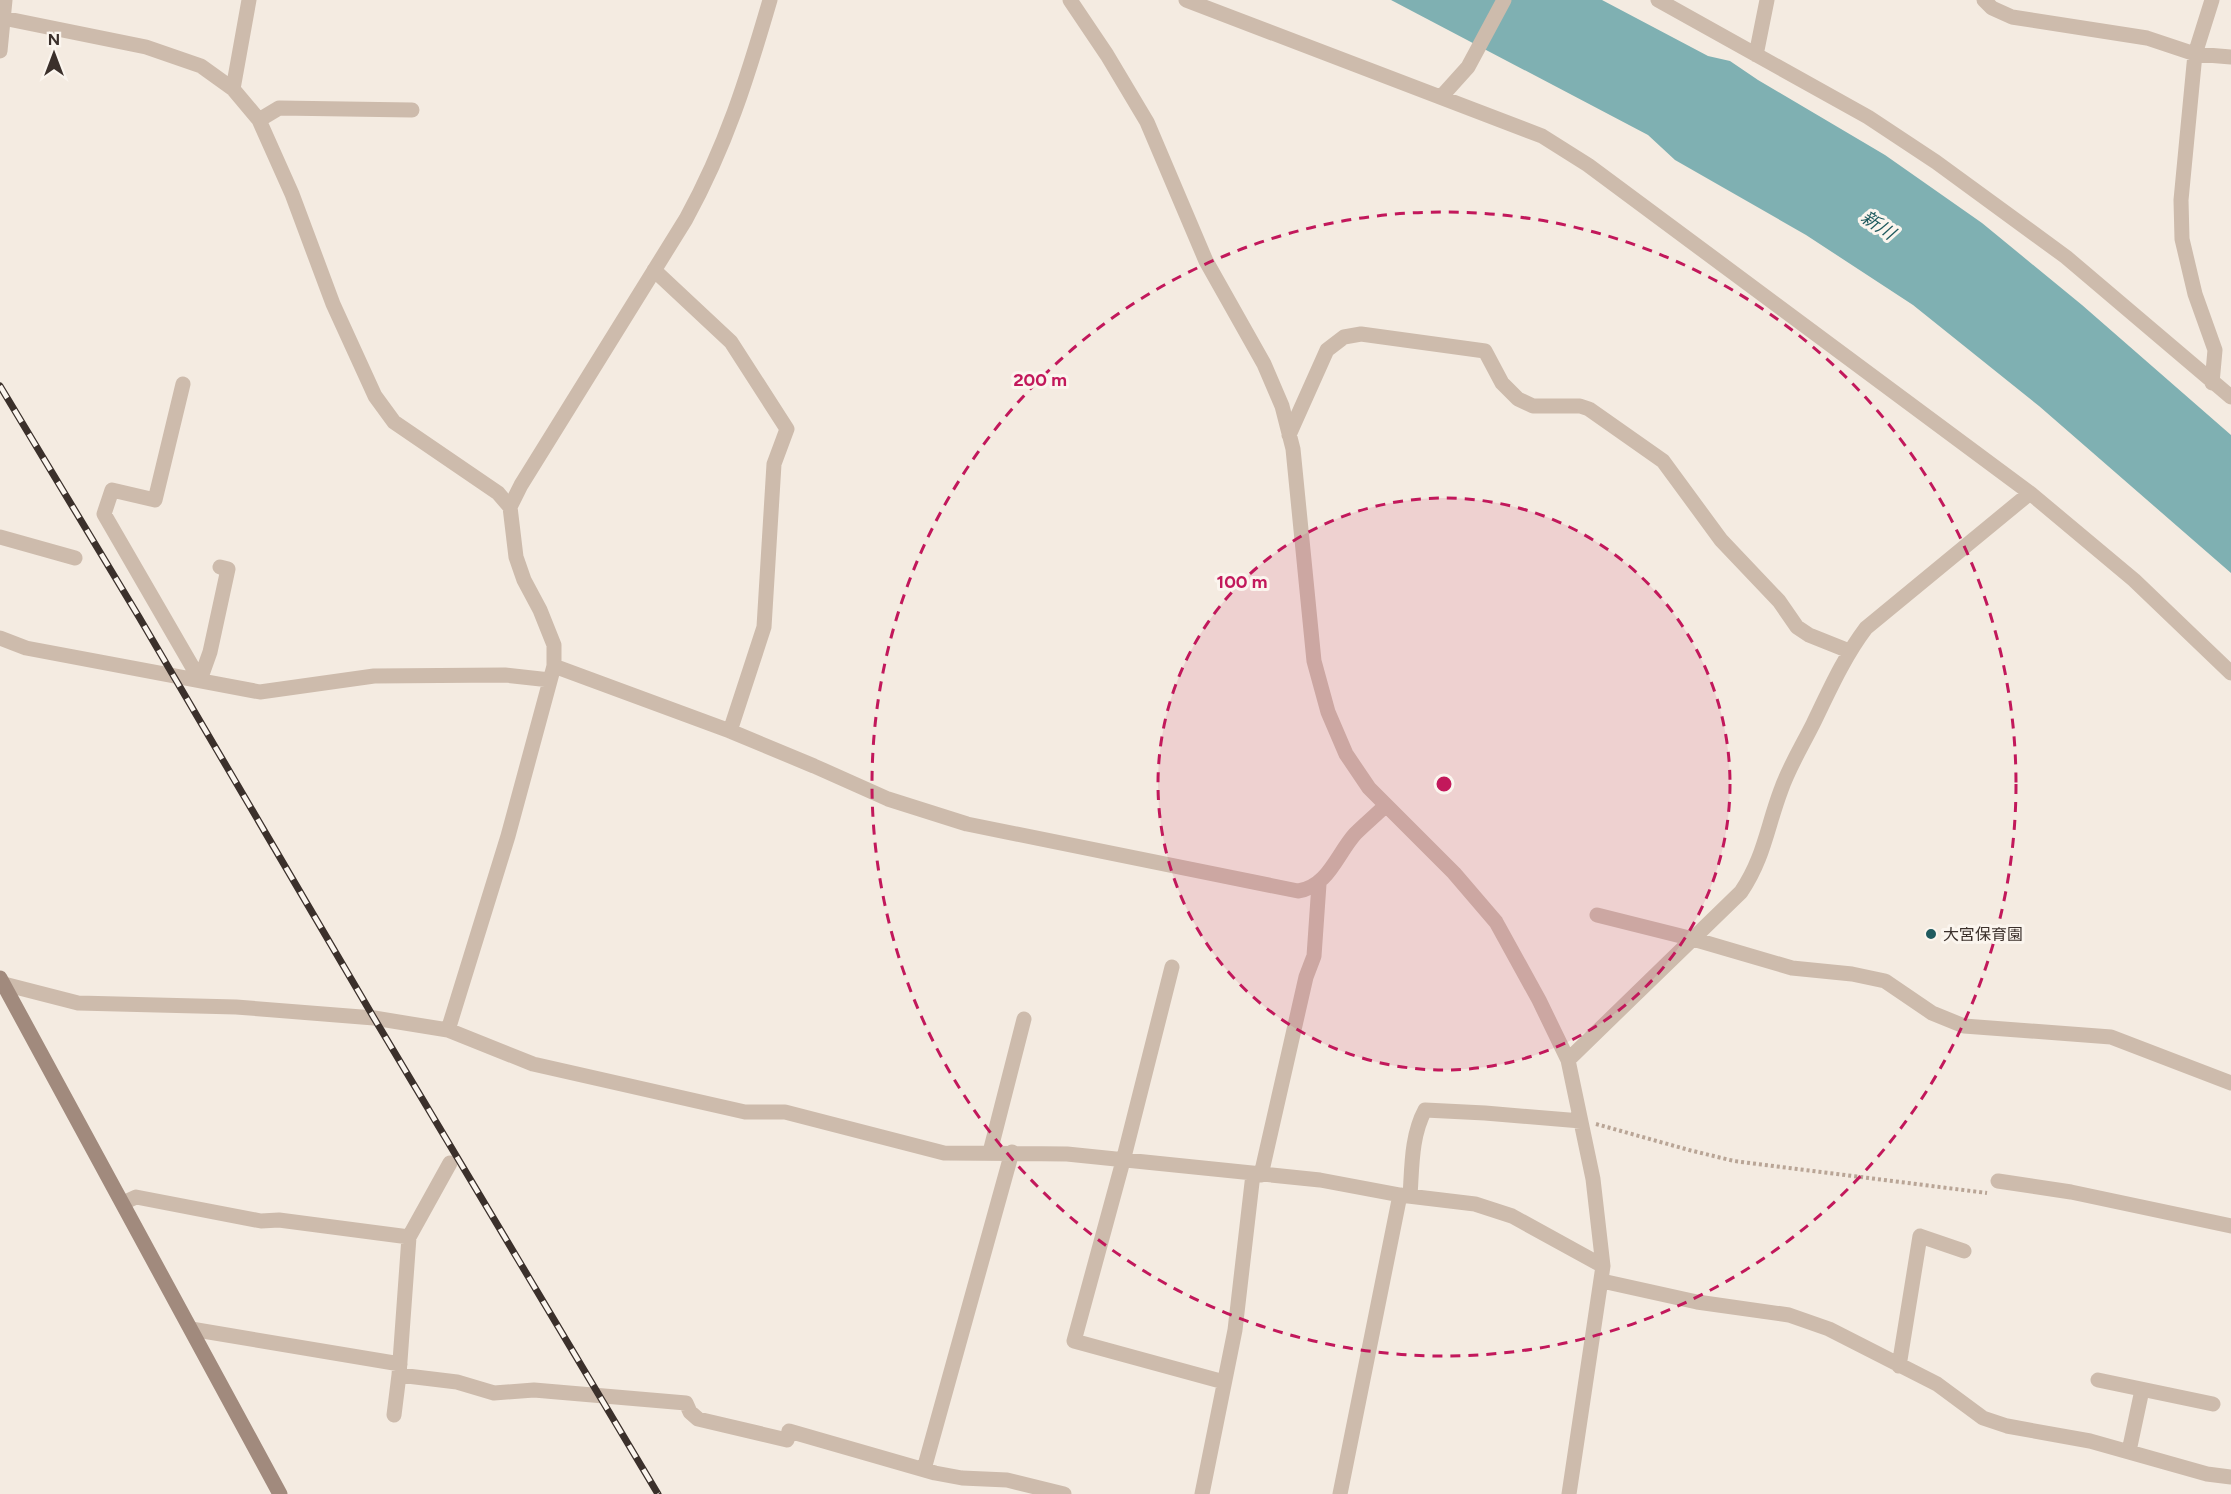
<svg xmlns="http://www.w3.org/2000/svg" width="2231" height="1494" font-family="Figtree,'Noto Sans JP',sans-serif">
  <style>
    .water { fill: #7fb0b2 }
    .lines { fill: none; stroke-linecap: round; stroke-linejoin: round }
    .path { stroke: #b9a596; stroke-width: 4; stroke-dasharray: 3 3; stroke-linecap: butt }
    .street { stroke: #cdbbac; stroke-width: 15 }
    .secondary { stroke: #a18a7d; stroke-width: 15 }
    .rail-casing { stroke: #3b302b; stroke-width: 7 }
    .rail { stroke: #fbf5ee; stroke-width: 4.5; stroke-dasharray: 14; stroke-linecap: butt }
    .ring { fill: none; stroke: #c2185b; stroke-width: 3; stroke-dasharray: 10 8 }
    .poi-dot { fill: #1f5a5e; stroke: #fbf5ee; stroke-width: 2 }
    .labels { text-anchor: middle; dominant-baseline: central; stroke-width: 6; stroke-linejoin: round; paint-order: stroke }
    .poi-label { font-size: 16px; fill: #3b302b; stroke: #fbf5ee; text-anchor: start }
    .water-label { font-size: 18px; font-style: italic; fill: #1f5a5e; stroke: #fbf5ee }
    .centre { fill: #c2185b; stroke: #fbf5ee; stroke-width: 3 }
    .ring-label { font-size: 18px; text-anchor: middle; font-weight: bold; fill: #c2185b; stroke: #fbf5ee; stroke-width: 6; stroke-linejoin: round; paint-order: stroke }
  </style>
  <rect width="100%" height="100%" fill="#f4ebe1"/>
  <path class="water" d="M1391 0H1602L1708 56 1730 61 1758 80 1885 155 1982 223 2082 305 2231 435V573L2039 406 1913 305 1806 235 1675 160 1648 135Z"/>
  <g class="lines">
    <path class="path" d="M1596 1124 1689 1150 1734 1161 1987 1193"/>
    <path class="street" d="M1070 0 1107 55 1147 122 1206 261 1264 364 1282 406 1293 449 1314 661 1328 712 1346 754 1369 788 1454 873 1496 922 1539 1000 1568 1060 1593 1179 1603 1266 1569 1494
      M1186 0 1542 136 1588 165 2030 493 2134 580 2231 673
      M1658 0 1868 117 1936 162 2066 257 2231 397
      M1984 0 1992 8 2012 17 2147 38 2195 54 2231 57
      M2212 0 2195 54 2181 200 2182 239 2195 294 2215 350 2212 383
      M3 18 146 47 201 66 233 89 259 120 292 194 333 304 375 396 394 422 498 493 510 507 516 557 524 580 540 610 554 645V666L508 836 448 1030
      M0 51 5 0
      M1756 55 1767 0
      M233 89 249 0
      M1441 97 1468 67 1504 0
      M259 120 279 108 412 110
      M654 270 731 342 787 429 774 464 764 627 730 731
      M183 384 155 500 112 490 104 514 200 680
      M1289 435 1327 350 1344 337 1361 334 1485 351 1502 383 1518 399 1533 406H1580L1589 409 1663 461 1721 540 1779 601 1797 627 1809 635 1849 651
      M510 507 521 485 686 219C726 146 747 79 770 0
      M0 537 75 558
      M0 638 26 648 260 692 374 676 505 675 550 680
      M554 666 730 731 814 766 888 799 967 824 1298 891C1328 887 1337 854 1355 834 1365 824 1376 815 1386 805
      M200 680 210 652 228 569 220 567
      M1597 915 1693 939 1792 968 1852 974 1885 981 1932 1013 1964 1026 2111 1037 2231 1083
      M1172 967 1123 1161 1074 1341 1224 1382
      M0 983 78 1003 236 1007 374 1018 448 1030 533 1064 745 1112H785L944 1153 1067 1154 1320 1180 1400 1195 1475 1204 1512 1216 1603 1266
      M1568 1060 1741 892C1764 858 1767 827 1781 790 1789 767 1802 746 1813 724 1829 691 1844 657 1866 628L2030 493
      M990 1152 1024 1019
      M1261 1175 1306 977 1314 956 1319 884
      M1998 1181 2071 1192 2231 1226
      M1410 1196C1412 1168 1411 1136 1425 1110L1485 1113 1581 1121
      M123 1203 136 1197 261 1221 279 1220 409 1237
      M1602 1281 1697 1302 1789 1315 1829 1329 1937 1384 1983 1418 2007 1426 2090 1441 2207 1474 2231 1477
      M191 1329 400 1364
      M1899 1366 1920 1236 1964 1251
      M399 1375 457 1382 494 1393 534 1390 686 1403 690 1412 698 1419 787 1440 789 1431 935 1473 962 1478 1007 1480 1064 1494
      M2098 1380 2213 1404
      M394 1415 399 1375 409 1237 450 1163
      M2129 1451 2142 1390
      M924 1469 1012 1152
      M1202 1494 1235 1330 1253 1174
      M1340 1494 1400 1195"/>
    <path class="secondary" d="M0 978 280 1494"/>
    <g class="rail-casing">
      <path id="rail" d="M0 386 139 617 374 1018 658 1494"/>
    </g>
    <use href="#rail" class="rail"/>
  </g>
  <circle cx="1444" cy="784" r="286" fill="#c2185b" fill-opacity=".12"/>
  <g class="ring">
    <circle cx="1444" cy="784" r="286"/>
    <circle cx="1444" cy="784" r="572"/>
  </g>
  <circle class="poi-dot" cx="1931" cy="934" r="6"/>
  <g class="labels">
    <g class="poi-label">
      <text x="1943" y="934">大宮保育園</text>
    </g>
    <g class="water-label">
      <text transform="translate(1878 225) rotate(34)">新川</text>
    </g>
  </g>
  <circle cx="1444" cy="784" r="9" class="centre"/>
  <g class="ring-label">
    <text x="1040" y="386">200 m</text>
    <text x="1242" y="588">100 m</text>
  </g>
  <g transform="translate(54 54)" stroke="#fbf5ee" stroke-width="4.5" paint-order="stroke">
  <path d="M0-4.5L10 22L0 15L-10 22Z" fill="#3b302b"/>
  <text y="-9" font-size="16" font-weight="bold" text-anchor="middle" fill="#3b302b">N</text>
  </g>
</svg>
